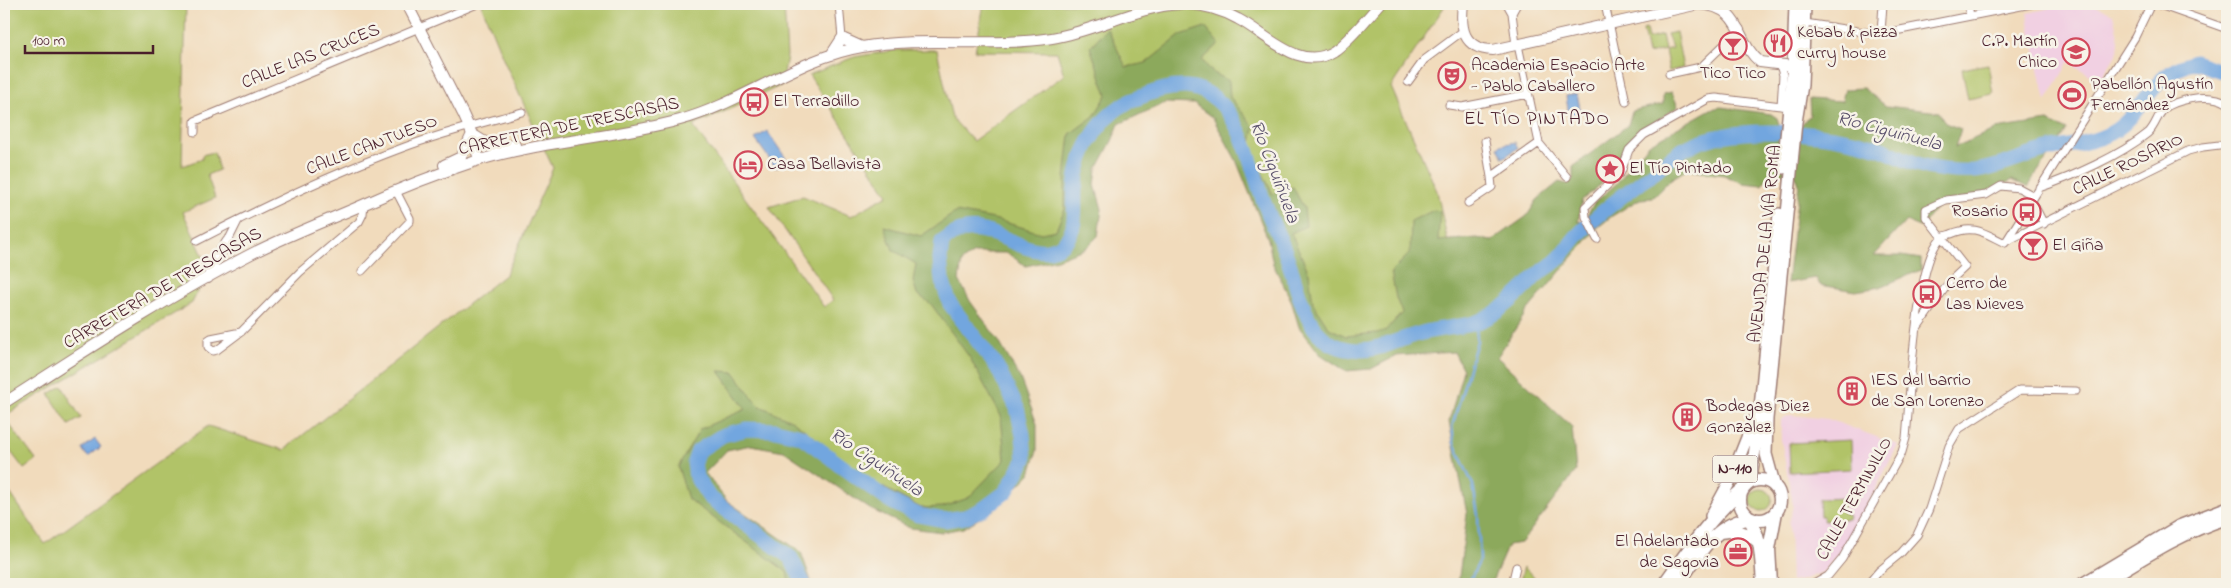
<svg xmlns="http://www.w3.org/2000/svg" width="2231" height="588" font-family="'Indie Flower',sans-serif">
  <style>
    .built { fill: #f1d0e2 }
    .green { fill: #b1c367; stroke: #7e7149 }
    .forest { fill: #8ca95c; stroke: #6b6444 }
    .water { fill: #72a6df; stroke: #5e6285 }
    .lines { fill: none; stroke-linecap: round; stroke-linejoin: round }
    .stream { stroke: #72a6df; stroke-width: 2.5 }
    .river { stroke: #72a6df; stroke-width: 15 }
    .street-casing { stroke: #9e7d74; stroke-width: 9 }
    .secondary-casing { stroke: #9e7d74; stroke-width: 12 }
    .primary-casing { stroke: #9e7d74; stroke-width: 14 }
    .highway-casing { stroke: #9e7d74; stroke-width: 15 }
    .street { stroke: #fff; stroke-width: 7 }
    .secondary { stroke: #fff; stroke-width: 10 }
    .primary { stroke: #fff; stroke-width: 11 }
    .highway { stroke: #fff; stroke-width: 12 }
    .labels { text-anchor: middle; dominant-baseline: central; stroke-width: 5; stroke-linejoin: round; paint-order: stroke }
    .shield { fill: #f7f3e8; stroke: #7e5f64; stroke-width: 1 }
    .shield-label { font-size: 16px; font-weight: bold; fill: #4a1f2b }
    .poi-label { font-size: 18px; fill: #4a1f2b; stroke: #f7f3e8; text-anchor: start }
    .street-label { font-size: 18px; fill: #4a1f2b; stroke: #f7f3e8 }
    .neighbourhood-label { font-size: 19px; letter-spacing: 1px; fill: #4a1f2b; stroke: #f7f3e8 }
    .water-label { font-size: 19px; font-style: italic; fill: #584e6a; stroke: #f7f3e8 }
  </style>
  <rect width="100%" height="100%" fill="#f7f3e8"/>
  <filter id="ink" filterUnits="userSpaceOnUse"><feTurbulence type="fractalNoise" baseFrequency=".02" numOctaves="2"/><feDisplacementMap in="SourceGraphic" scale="10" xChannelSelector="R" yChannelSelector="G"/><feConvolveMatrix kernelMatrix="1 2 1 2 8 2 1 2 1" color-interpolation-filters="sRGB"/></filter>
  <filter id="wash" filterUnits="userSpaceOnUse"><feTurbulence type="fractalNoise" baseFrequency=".0096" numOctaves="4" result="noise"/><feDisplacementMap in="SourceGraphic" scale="20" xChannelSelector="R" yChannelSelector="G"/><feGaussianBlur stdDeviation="1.12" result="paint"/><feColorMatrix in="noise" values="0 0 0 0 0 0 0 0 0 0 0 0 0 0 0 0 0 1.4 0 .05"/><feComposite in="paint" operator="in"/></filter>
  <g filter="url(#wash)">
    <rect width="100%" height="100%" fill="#f1dbbc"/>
    <path class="built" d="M2068 4H2090L2113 14 2119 41 2118 51 2100 81 2069 62 2046 101 2027 13Z
      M1790 415 1828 419 1898 445 1851 538 1823 572 1802 580 1791 582 1789 523 1793 505 1781 439V419Z"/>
    <path class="green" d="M4 4H186L182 166 202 159V155L214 152 219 170 207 175 215 198 183 212 209 269 192 303 4 416Z
      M481 4H784L787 56 782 85 693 126 824 307 833 300 769 207 803 196 851 216 888 195 809 75 854 57 896 50H937L952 118 973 141 1064 75 1057 52 975 51 984 4H1446L1391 87 1437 191 1461 305 1476 323 1326 341 1280 239 1200 90 1109 115 1073 232 942 242 1025 459 944 520 747 429 696 477 804 584H4V484L45 544 208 426 284 450 506 274 553 168 505 63Z
      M1646 29 1648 39 1662 35 1665 50 1672 48 1667 34 1676 32 1683 68 1669 71 1665 50 1648 54 1643 30Z
      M1988 64 1993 94 1968 99 1962 69Z
      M62 386 81 418 69 425 49 394Z
      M9 424 36 460 24 469 4 443V428Z
      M1851 440 1852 469 1790 472 1789 443Z
      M1750 500a11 11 0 1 1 22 0a11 11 0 1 1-22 0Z
      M1848 498 1841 511 1849 516 1848 519 1824 521 1823 516H1820L1819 499Z
      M1524 567 1540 584H1519Z"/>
    <path class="forest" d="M1205 27 1219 44 1202 60 1212 72 1229 81 1230 97 1254 127 1250 149 1273 194 1293 187 1304 208 1306 226 1291 233 1309 273 1313 303 1329 328 1346 336 1377 333 1386 330 1402 313 1396 298 1391 272 1410 253 1411 221 1434 210 1440 211 1438 241 1477 238 1492 241 1527 216 1537 200 1559 182 1567 184 1573 179V167L1628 125 1632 111 1663 104V94L1672 92 1678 107 1654 122 1625 147 1615 167 1599 186 1582 200 1578 222 1588 219 1587 215 1594 203 1616 184 1649 144 1711 109 1721 107 1771 114 1777 118 1780 127H1799L1810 115 1809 99 1842 101 1845 89 1863 88 1886 106 1939 112 1945 123 1961 129 1955 147 1996 129 2048 121 2067 130 2027 187 2012 180 2001 188 1980 196 1938 206 1927 219 1922 228 1906 221 1874 256H1901L1921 259V270L1880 287 1856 291 1820 285 1816 278 1787 283 1799 184 1795 174C1781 173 1770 171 1762 185L1742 183 1724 175 1686 170 1671 179 1652 198 1640 199 1612 216 1597 228 1527 311 1497 357 1572 427 1576 471 1521 543 1508 545 1491 584H1458L1467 514 1449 422 1463 370 1454 352 1396 356 1371 369 1346 371 1320 354 1299 327 1291 300 1273 264 1268 239 1236 160 1213 118 1194 104 1165 103 1119 124 1112 141 1097 169 1095 185 1102 209 1098 236 1086 248 1057 259 1026 266 1007 253H974L962 261 959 280 970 301 998 340 1020 378 1037 424V451L1030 474 995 509 963 528 942 532 910 528 870 509 784 451 751 445 727 450 705 473 727 501 801 552 812 584H789L787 572 688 499 678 467 700 429 746 409 719 371 734 372 758 405 793 421 875 483 921 508 943 507 968 498 1005 460 1001 416 970 358 931 304 917 294 913 281 916 264 893 250 884 226 921 236 956 212 994 219 1041 233 1056 230 1065 208V178L1070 134 1094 116 1107 95 1090 47 1107 28 1126 67 1146 63 1181 35Z"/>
    <path class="water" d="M1577 94 1581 113 1569 116 1566 96Z
      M767 131 787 160 776 168 755 139Z
      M1515 142 1518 148 1503 158 1498 147 1500 145Z
      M95 439 101 447 88 457 82 449Z"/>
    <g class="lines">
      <path class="stream" d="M1468 584 1480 560 1478 515 1473 485 1454 443 1452 427 1477 341 1476 323"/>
      <path class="river" d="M804 584 791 558 709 497 696 477 694 462 698 451 723 435 747 429 776 430 801 436 888 500 918 515 944 520 965 517 983 509 1006 492 1025 459 1023 435 1017 408 997 367 950 304 942 280 940 259 942 242C947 239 951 235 956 233 991 217 1027 263 1058 247 1080 234 1073 209 1075 188 1079 150 1101 111 1138 98 1153 92 1169 86 1186 87 1241 91 1250 169 1267 210 1274 228 1283 244 1289 263 1302 301 1308 350 1359 350 1381 350 1401 338 1422 333 1443 327 1468 328 1486 318 1505 309 1521 291 1536 276 1542 270 1550 267 1556 261 1564 254 1570 244 1577 236 1600 212 1627 192 1653 173 1663 164 1674 154 1686 148 1734 122 1829 132 1879 148 1892 153 1904 160 1917 164 1934 170 1957 172 1974 171 1996 169 2016 159 2037 153 2063 145 2093 145 2116 130 2137 116 2147 91 2166 76 2174 69 2185 65 2195 62L2227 73"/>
    </g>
  </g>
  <g filter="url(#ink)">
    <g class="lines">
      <g class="street-casing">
        <path id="street" d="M839 4 842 38
          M1507 4 1512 13
          M1605 4 1626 102
          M1968 4 1970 16
          M2157 4 2227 29
          M1805 23 1870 33 1890 32 2031 4
          M1881 33 1883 4
          M1516 45 1512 13 1517 4
          M1518 45 1539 143 1567 177
          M1780 65 1783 75 1781 106
          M1669 74 1701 67 1740 29
          M1408 82 1424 60 1463 31
          M1449 105 1462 107 1528 94
          M195 132V121L477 4
          M1485 141 1491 177 1539 143
          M2039 188C2072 177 2121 155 2148 133 2157 125 2157 112 2168 106 2184 98 2212 93 2227 103
          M2031 199 2044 224
          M1468 203 1492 187 1491 177
          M1597 239 1586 217 1585 207 1621 172 1629 150 1644 135 1708 99 1716 98 1789 107
          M197 241C264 206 332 174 402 148 441 133 482 123 522 112
          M228 241 238 221
          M2005 242 2188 151 2203 147 2227 144
          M2005 243 2135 37 2151 4
          M362 271 410 221V218L396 191
          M1917 328 1950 281 1965 267 1926 217V209L1946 200 1986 195 2001 186 2019 188 2034 196
          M241 332 211 338 208 340V347L213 351 217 350 241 332 300 272 359 222 363 214 364 204
          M1512 584 1516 567
          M1814 584 1828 576 1842 559 1902 452 1906 438C1910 398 1915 263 1941 238 1943 236 1948 235 1951 234 1974 224 1984 233 2005 243
          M1868 584 1879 571 1901 553 1917 535 1929 509 1949 446 1959 429 2020 390 2076 391"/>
      </g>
      <g class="secondary-casing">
        <path id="secondary" d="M407 4 463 114 472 134 479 160
          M1187 4C1205 5 1222 10 1238 19 1267 34 1300 73 1334 51 1351 39 1366 19 1380 4
          M1463 4C1460 28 1463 49 1493 50L1699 4C1744 7 1735 42 1760 62L1793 66
          M831 55 842 38 862 47
          M472 134 493 147 515 145
          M444 165 461 157 472 134
          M208 278 214 262 228 241
          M4 403C85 351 167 297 253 253 287 236 323 222 358 207 396 190 436 174 476 161 542 141 613 138 680 120 742 103 800 57 862 47 925 36 989 48 1052 38 1096 31 1135 7 1180 4"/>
      </g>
      <g class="primary-casing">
        <path id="primary" d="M1783 168 1793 66 1795 4
          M1747 485 1752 470 1758 428 1779 214
          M1775 487 1766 454 1767 419 1796 122 1802 85 1805 4
          M1711 516 1729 483 1754 420"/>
      </g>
      <g class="highway-casing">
        <path id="highway" d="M1740 500a20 20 0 1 1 40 0a20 20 0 1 1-40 0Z
          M1746 514C1762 535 1761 559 1763 584
          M1721 532C1735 529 1749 533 1760 543
          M1664 584C1689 549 1712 515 1745 487
          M1678 584C1698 556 1714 523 1752 518
          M1771 584 1769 549 1776 512
          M2083 584 2180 526 2227 508
          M2100 584C2141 559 2181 532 2227 518"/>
      </g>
      <use href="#street" class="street"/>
      <use href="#secondary" class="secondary"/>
      <use href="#primary" class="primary"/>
      <use href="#highway" class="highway"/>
    </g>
  </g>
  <defs>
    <g id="restaurant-ring" transform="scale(1.4375)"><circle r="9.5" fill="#f7f3e8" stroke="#d1495b" stroke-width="1.5"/><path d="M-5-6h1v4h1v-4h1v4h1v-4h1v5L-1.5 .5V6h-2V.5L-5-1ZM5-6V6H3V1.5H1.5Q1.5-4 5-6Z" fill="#d1495b"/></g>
    <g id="bar-ring" transform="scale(1.4375)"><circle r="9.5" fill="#f7f3e8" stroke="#d1495b" stroke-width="1.5"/><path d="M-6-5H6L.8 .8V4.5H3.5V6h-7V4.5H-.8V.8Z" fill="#d1495b"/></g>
    <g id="school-ring" transform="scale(1.4375)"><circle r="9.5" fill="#f7f3e8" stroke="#d1495b" stroke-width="1.5"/><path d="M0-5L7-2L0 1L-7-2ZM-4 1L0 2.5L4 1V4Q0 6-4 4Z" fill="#d1495b"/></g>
    <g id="theatre-ring" transform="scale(1.4375)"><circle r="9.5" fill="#f7f3e8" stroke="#d1495b" stroke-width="1.5"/><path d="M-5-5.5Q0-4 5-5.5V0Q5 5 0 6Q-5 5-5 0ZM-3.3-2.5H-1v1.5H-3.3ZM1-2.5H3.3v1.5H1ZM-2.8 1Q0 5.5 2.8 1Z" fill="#d1495b"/></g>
    <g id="stadium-ring" transform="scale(1.4375)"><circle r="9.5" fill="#f7f3e8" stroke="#d1495b" stroke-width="1.5"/><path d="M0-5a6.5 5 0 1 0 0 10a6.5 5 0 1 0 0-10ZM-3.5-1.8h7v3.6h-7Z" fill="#d1495b"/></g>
    <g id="bus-ring" transform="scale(1.4375)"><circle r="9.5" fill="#f7f3e8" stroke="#d1495b" stroke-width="1.5"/><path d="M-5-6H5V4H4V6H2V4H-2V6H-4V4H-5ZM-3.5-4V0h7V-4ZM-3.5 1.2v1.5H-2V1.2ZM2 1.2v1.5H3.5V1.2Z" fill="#d1495b"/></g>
    <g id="hotel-ring" transform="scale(1.4375)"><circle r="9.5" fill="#f7f3e8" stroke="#d1495b" stroke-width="1.5"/><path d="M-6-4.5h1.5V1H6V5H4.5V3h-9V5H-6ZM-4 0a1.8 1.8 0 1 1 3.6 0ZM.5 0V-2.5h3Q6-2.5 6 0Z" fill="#d1495b"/></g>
    <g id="sight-ring" transform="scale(1.4375)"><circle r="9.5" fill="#f7f3e8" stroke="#d1495b" stroke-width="1.5"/><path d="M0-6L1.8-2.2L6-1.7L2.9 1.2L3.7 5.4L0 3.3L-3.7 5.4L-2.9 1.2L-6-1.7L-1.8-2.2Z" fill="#d1495b"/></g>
    <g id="building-ring" transform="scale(1.4375)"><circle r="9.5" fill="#f7f3e8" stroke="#d1495b" stroke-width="1.5"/><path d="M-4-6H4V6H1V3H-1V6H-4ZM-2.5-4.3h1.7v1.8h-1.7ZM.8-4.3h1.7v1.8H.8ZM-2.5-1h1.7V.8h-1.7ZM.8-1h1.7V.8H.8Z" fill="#d1495b"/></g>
    <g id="office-ring" transform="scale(1.4375)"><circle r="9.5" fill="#f7f3e8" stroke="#d1495b" stroke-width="1.5"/><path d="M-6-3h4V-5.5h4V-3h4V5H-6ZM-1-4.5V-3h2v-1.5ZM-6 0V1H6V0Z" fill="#d1495b"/></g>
  </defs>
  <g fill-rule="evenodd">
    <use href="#restaurant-ring" x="1778" y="43"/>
    <use href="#bar-ring" x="1733" y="46"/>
    <use href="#school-ring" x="2076" y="52"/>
    <use href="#theatre-ring" x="1452" y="76"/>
    <use href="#stadium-ring" x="2072" y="95"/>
    <use href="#bus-ring" x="754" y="102"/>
    <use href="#hotel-ring" x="748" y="165"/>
    <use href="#sight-ring" x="1610" y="169"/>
    <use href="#bus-ring" x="2027" y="212"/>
    <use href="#bar-ring" x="2033" y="246"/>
    <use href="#bus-ring" x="1927" y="294"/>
    <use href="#building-ring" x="1852" y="391"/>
    <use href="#building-ring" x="1687" y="417"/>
    <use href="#office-ring" x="1738" y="552"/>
  </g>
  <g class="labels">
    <rect class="shield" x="1712.5" y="455.5" width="45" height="27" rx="4"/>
    <g class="shield-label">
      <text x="1735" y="469">N-110</text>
    </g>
    <g class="poi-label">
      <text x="1797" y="33">Kebab &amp; pizza<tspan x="1797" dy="21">curry house</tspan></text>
      <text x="2057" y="42" text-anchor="end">C.P. Martín<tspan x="2057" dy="21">Chico</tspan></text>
      <text x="1471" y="66">Academia Espacio Arte<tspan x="1471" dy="21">- Pablo Caballero</tspan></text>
      <text x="1733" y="74" text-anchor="middle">Tico Tico</text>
      <text x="2091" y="85">Pabellón Agustín<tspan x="2091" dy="21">Fernández</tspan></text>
      <text x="773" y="102">El Terradillo</text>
      <text x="767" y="165">Casa Bellavista</text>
      <text x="1629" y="169">El Tío Pintado</text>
      <text x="2008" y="212" text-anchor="end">Rosario</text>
      <text x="2052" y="246">El Giña</text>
      <text x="1946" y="284">Cerro de<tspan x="1946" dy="21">Las Nieves</tspan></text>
      <text x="1871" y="381">IES del barrio<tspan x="1871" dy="21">de San Lorenzo</tspan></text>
      <text x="1706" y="407">Bodegas Diez<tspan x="1706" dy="21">Gonzalez</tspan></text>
      <text x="1719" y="542" text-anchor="end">El Adelantado<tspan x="1719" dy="21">de Segovia</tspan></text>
    </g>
    <g class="street-label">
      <text transform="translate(311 57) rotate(-22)">CALLE LAS CRUCES</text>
      <text transform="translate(569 127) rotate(-12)">CARRETERA DE TRESCASAS</text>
      <text transform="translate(372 146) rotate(-21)">CALLE CANTUESO</text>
      <text transform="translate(2128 165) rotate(-26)">CALLE ROSARIO</text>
      <text transform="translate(1766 244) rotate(-84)">AVENIDA DE LA VÍA ROMA</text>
      <text transform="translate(163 289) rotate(-30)">CARRETERA DE TRESCASAS</text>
      <text transform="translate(1855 499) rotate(-61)">CALLE TERMINILLO</text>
    </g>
    <g class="neighbourhood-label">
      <text x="1537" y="119">EL TÍO PINTADO</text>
    </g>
    <g class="water-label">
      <text transform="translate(1889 132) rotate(15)">Río Ciguiñuela</text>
      <text transform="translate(1274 172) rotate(69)">Río Ciguiñuela</text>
      <text transform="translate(876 463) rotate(34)">Río Ciguiñuela</text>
    </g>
  </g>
  <rect width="2231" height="588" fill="none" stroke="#f7f3e8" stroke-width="20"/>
  <path d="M25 45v8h128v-8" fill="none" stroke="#4a1f2b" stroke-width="2.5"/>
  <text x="32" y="45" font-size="15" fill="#4a1f2b" stroke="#f7f3e8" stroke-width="4" paint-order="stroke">100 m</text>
</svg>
